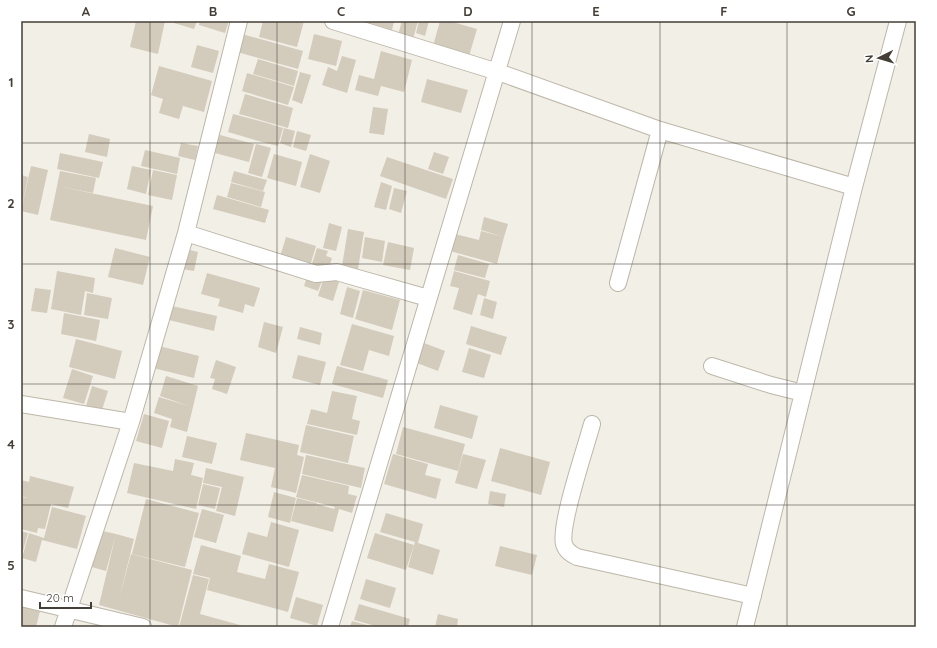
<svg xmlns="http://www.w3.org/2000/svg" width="937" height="648" font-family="Quicksand,sans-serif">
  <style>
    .building { fill: #d3cbbc }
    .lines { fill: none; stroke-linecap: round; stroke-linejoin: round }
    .minor-casing { stroke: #bdb7a9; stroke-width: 18 }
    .minor { stroke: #fff; stroke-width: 16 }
    .grid { fill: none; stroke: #443f36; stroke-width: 1; stroke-opacity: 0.55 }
    .neatline { fill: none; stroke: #443f36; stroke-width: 1.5 }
    .grid-label { font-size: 13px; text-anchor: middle; font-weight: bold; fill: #443f36 }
  </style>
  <rect width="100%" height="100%" fill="#f2efe6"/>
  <path class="building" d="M136 21H165L158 54 130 47Z
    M175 21H197L194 29 174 23Z
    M200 21H229L225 33 199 25Z
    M263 21H304L297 47 259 37Z
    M363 21H394L392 30Z
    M402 21H418L413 39 398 35Z
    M419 21H429L425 36 416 33Z
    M440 21H449L477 29 469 56 433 46Z
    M242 34 303 51 298 69 237 52Z
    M314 34 342 41 336 66 308 59Z
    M197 45 219 51 213 73 191 67Z
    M381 51 412 60 404 92 381 86 378 96 355 90 359 75 374 79Z
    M342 56 356 60 347 93 322 85 328 67 337 71Z
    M258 59 298 71 294 86 253 74Z
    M159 66 212 81 204 112 183 106 179 119 159 113 163 99 151 95Z
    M300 72 311 75 302 104 292 100Z
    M247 73 294 87 288 105 242 91Z
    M427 79 468 90 461 113 421 102Z
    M245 94 293 108 288 128 239 114Z
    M373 107 388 109 384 135 369 133Z
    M233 114 267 123 262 142 228 132Z
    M267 123 283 128 278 146 262 142Z
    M284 128 295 131 291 147 280 143Z
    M297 131 311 135 306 151 293 147Z
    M89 134 110 139 107 157 85 152Z
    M216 134 254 144 249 162 211 152Z
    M181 143 198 146 195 160 178 156Z
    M256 144 271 148 262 177 248 173Z
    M145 150 180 158 177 174 141 166Z
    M434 152 449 157 443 174 428 169Z
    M60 153 103 162 99 178 57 169Z
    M274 154 302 162 296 186 267 178Z
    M310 154 330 161 320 193 300 187Z
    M387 157 453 179 446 199 380 176Z
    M31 166 48 170 38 215 21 211Z
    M132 166 151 170 146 194 127 189Z
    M153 170 177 175 172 200 148 195Z
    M60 171 96 178 93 193 57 186Z
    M234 171 267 180 263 191 231 182Z
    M21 175 28 177 22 206H21Z
    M381 182 392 186 386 210 374 207Z
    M231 183 265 192 261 207 227 197Z
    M57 186 153 206 146 240 50 220Z
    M394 188 407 191 401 213 389 209Z
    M217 195 269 210 265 223 213 209Z
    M484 217 508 224 504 237 481 230Z
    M329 223 342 227 336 251 323 248Z
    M348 229 364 232 358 269 342 266Z
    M481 231 504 237 497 264 450 251 455 234 479 240Z
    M286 237 316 246 309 269 279 260Z
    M365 237 385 241 382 262 362 258Z
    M388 242 414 248 410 270 383 265Z
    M115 248 150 257 143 285 108 277Z
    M317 248 328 251 326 256 332 258 329 268 310 270Z
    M186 249 198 252 194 271 182 269Z
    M458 255 489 264 485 278 454 270Z
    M57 271 95 278 93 293 85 291 81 315 51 309Z
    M454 271 490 281 486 297 478 294 472 315 453 309 459 288 450 286Z
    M207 273 260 288 254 307 245 304 243 313 218 306 220 299 201 294Z
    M308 273 323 278 318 291 304 286Z
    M324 277 339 282 333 301 318 296Z
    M347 287 360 291 353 318 340 314Z
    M35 288 51 290 47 313 31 311Z
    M363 290 400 300 392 330 355 319Z
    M87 293 112 298 108 319 84 315Z
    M484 298 497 302 493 319 480 315Z
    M172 306 217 316 214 331 169 320Z
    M64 313 100 320 96 341 61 334Z
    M264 322 283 327 276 353 258 347Z
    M352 324 394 336 389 356 369 350 363 371 340 365Z
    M471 326 507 337 501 355 466 344Z
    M300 327 322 333 320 345 297 339Z
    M76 339 122 351 115 379 69 367Z
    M424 343 445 351 438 371 417 363Z
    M155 345 199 356 194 378 149 367Z
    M469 348 491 355 484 378 462 372Z
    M298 355 326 362 320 385 292 378Z
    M216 360 236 367 227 394 212 389 215 379 210 378Z
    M337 366 388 380 383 398 332 384Z
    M72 369 93 376 84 404 63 398Z
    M166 376 198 386 187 432 170 427 172 419 154 413 159 397 189 406 160 396Z
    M92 386 108 391 102 410 86 406Z
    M332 391 357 396 352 419 360 421 357 435 307 424 311 409 327 413Z
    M440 405 478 416 472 439 434 428Z
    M144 414 169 421 162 448 136 441Z
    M306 425 354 436 348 463 300 452Z
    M403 427 465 444 458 471 396 454Z
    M246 433 299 445 297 455 304 457 296 493 271 487 275 468 240 460Z
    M187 436 217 443 212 464 182 457Z
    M500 448 550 462 541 495 491 481Z
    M393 454 428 464 425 475 441 479 436 499 384 484Z
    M463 454 486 460 477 489 455 483Z
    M306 455 365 468 361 488 302 474Z
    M175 459 194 463 191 475 203 478 196 509 127 493 134 463 173 471Z
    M206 468 244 477 235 516 216 511 222 487 203 483Z
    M302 475 349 486 348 494 357 496 352 513 339 509 333 532 291 521 297 498 317 503 314 518 317 504 334 509 335 507 296 497Z
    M30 476 74 487 68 508 51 504 45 529 38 528 37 533 21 529V497L28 498 21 496V480L29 482Z
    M203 484 220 488 215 509 198 505Z
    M490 491 506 494 504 507 488 504Z
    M274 492 296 498 290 523 268 517Z
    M146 499 199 513 185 567 132 554Z
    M52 507 86 516 77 549 42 540 36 562 22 558 29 533 44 538Z
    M202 509 224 515 216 543 194 537Z
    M386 513 423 524 418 543 440 550 433 575 408 567 415 542 380 532Z
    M271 522 299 530 289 567 242 554 248 532 267 537Z
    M98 530 116 534 106 571 88 566Z
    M21 531 28 533 21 558Z
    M375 533 414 545 406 570 367 558Z
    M116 534 134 539 119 599 131 554 192 570 178 627 99 605Z
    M201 545 241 556 237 572 265 579 269 564 299 572 288 612 207 590 210 578 193 574Z
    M500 546 537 555 532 575 495 566Z
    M193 575 209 579 200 614 247 627H179Z
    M366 579 396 588 390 608 360 599Z
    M296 597 323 605 317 626 290 618Z
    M359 604 410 619 408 627H379L354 620Z
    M21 605 40 611 36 627H21Z
    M438 614 458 619 457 627H435Z
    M352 621 374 627H350Z"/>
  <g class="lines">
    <g class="minor-casing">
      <path id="minor" d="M333 21 498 72 660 130 854 187
        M186 233 316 274 337 272 347 275 428 298
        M618 283 660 130
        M712 366 771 385 803 393
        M21 404 131 422
        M592 424C586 447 559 525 564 544 566 551 571 554 577 557L753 596
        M21 598 143 627
        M63 627 131 422 186 233 239 21
        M330 627 512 21
        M745 627 854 187 898 21"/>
    </g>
    <use href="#minor" class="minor"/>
  </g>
  <path class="grid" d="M150 21V627M277 21V627M405 21V627M532 21V627M660 21V627M787 21V627M21 143H916M21 264H916M21 384H916M21 505H916"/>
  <rect width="937" height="648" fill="none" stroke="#ffffff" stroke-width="44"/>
  <g transform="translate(879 58) rotate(265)" stroke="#ffffff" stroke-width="3" paint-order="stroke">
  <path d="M0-3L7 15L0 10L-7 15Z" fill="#443f36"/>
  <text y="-6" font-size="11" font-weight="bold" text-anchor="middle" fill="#443f36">N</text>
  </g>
  <path d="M40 602v6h51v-6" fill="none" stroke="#443f36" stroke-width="2"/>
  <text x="46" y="602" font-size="12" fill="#443f36" stroke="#ffffff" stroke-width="3" paint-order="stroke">20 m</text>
  <rect x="22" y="22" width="893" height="604" class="neatline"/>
  <g class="grid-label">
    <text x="86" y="16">A</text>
    <text x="213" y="16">B</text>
    <text x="341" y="16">C</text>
    <text x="468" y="16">D</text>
    <text x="596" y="16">E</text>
    <text x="724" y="16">F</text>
    <text x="851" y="16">G</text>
    <text x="11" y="87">1</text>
    <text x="11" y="208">2</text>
    <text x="11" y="329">3</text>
    <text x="11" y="449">4</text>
    <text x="11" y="570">5</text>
  </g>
</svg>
